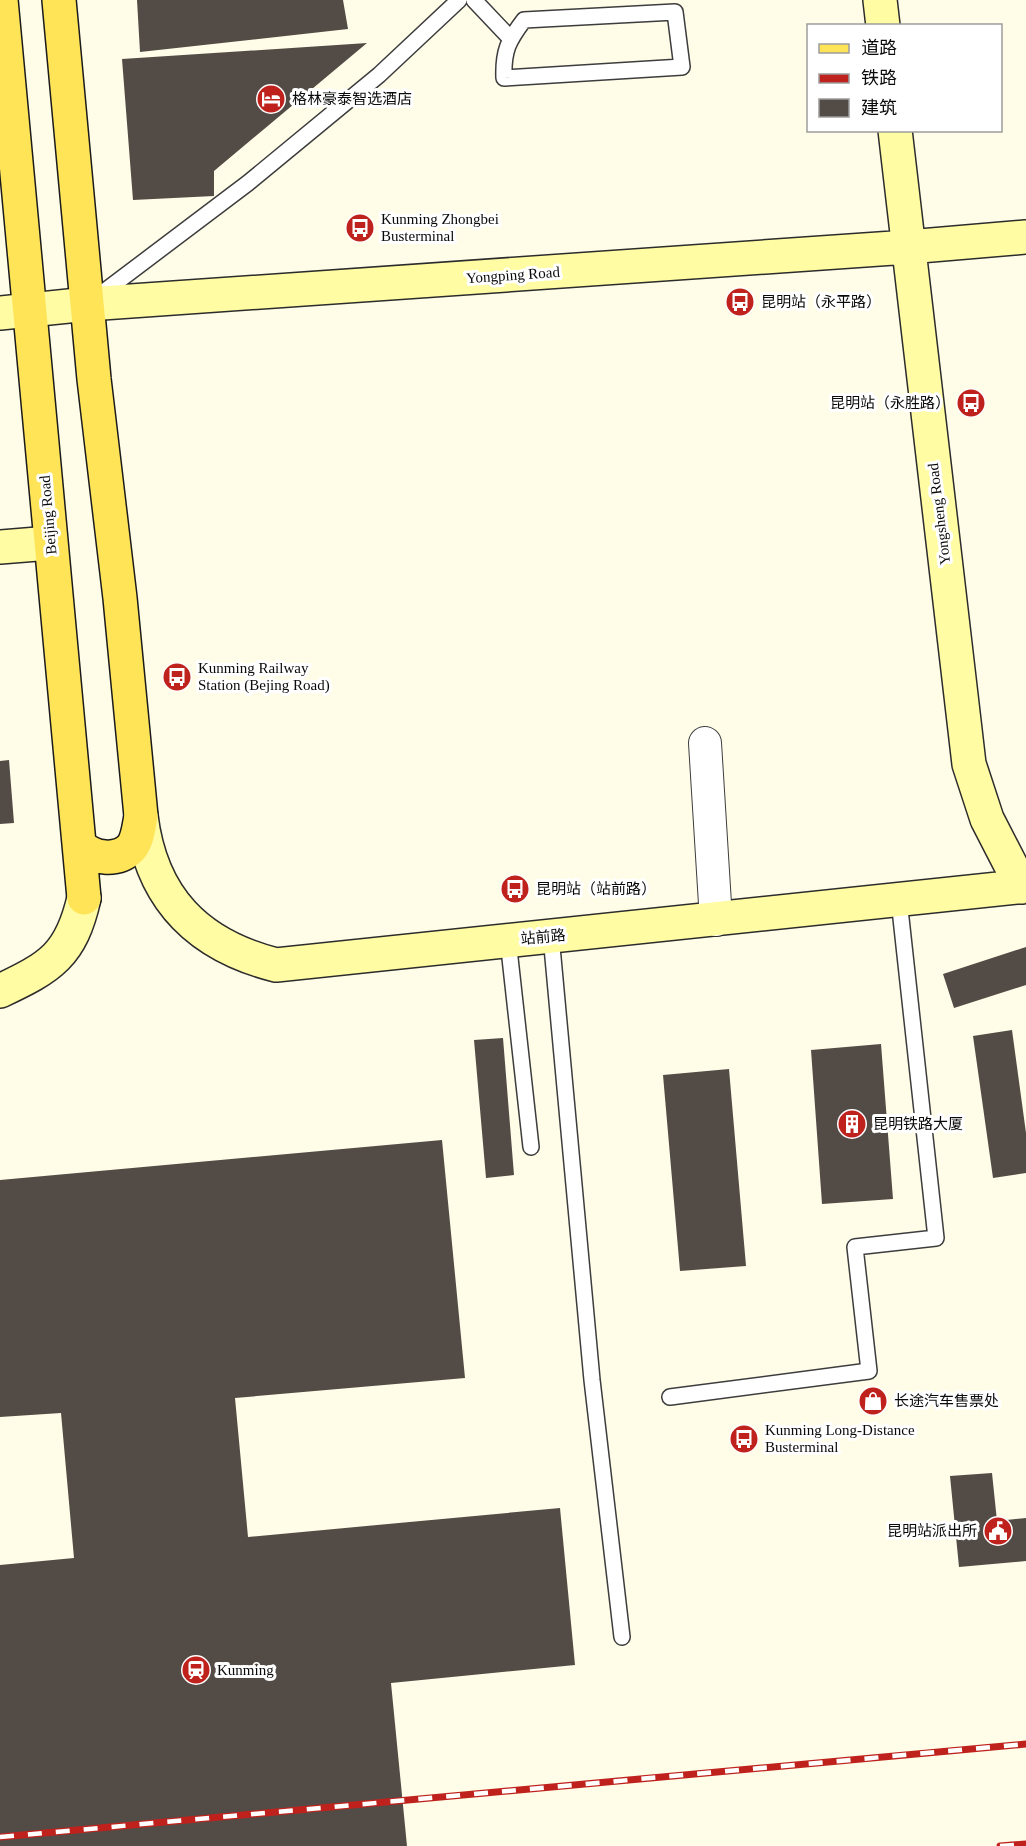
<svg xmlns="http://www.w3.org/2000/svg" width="1026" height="1846" font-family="'Times New Roman','Noto Sans SC',serif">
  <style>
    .building { fill: #534c46 }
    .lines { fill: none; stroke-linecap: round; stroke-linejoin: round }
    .lane-casing { stroke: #3d3d3d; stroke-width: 18 }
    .street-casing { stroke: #3d3d3d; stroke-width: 34 }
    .secondary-casing { stroke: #2c2c2c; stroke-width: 36 }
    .primary-casing { stroke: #1b1b1b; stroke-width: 36 }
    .lane { stroke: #fff; stroke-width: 15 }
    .street { stroke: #fff; stroke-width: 32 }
    .secondary { stroke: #fffca3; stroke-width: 33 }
    .primary { stroke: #ffe458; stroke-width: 33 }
    .rail-casing { stroke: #bf221d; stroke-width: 7 }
    .rail { stroke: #fff; stroke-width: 4.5; stroke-dasharray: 14; stroke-linecap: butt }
    .labels { text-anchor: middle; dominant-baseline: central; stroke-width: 6; stroke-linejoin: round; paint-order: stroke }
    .poi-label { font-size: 15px; fill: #0a0a0a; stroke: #fff; text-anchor: start }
    .street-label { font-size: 15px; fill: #0a0a0a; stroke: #fff }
  </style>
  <rect width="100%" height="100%" fill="#fffce8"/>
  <path class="building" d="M137 0H343L348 29 140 52Z
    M367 43 214 171V196L133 200 122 59Z
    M9 760 14 823 0 824V761Z
    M1026 947V985L954 1008 943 974Z
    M1012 1030 1026 1133V1173L993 1178 973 1036Z
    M503 1038 514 1175 486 1178 474 1040Z
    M881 1044 893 1199 822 1204 811 1050Z
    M729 1069 746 1266 680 1271 663 1075Z
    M442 1140 465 1378 235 1398 248 1537 560 1508 575 1665 391 1683 407 1846H0V1565L74 1558 61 1413 0 1417V1180Z
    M992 1473 997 1521 1026 1518V1561L959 1567 950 1476Z"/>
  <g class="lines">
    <g class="lane-casing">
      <path id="lane" d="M474 0 510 38
        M675 12 682 67 504 78C503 51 508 41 524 20Z
        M97 297 248 183 379 75 459 0
        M551 936 592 1380 622 1637
        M508 940 531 1147
        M670 1397 869 1371 855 1247 936 1238 899 900"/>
    </g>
    <g class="street-casing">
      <path id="street" d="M705 743 716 920"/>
    </g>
    <g class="secondary-casing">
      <path id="secondary" d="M880 0 883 26
        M895 130 969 764 987 819 1022 887
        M0 313 88 304 908 247 1026 237
        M0 547 50 543
        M141 816C151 898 197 945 276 965L1026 886
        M0 991C51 967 71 955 84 898"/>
    </g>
    <g class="primary-casing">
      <path id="primary" d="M1 0 84 898
        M59 0 94 379 120 598 141 816C139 826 138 840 131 848 117 862 92 859 80 845"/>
    </g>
    <use href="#lane" class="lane"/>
    <use href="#street" class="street"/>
    <use href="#secondary" class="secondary"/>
    <use href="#primary" class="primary"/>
    <g class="rail-casing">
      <path id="rail" d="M0 1837 1026 1744
        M1000 1846 1026 1844"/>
    </g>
    <use href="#rail" class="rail"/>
  </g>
  <defs>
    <g id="hotel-disc" transform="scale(1.5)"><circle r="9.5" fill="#bf221d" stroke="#fff"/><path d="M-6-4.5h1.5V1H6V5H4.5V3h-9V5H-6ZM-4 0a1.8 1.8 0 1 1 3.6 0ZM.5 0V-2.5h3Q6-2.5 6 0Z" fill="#fff"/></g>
    <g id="bus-disc" transform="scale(1.5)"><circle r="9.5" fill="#bf221d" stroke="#fff"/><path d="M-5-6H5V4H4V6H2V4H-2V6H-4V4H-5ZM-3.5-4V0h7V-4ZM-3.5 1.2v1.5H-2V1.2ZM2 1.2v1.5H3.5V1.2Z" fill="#fff"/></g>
    <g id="building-disc" transform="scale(1.5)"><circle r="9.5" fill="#bf221d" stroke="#fff"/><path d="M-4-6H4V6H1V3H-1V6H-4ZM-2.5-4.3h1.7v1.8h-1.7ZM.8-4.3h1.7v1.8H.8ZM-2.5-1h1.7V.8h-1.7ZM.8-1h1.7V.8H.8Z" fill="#fff"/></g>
    <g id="shop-disc" transform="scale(1.5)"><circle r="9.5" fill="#bf221d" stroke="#fff"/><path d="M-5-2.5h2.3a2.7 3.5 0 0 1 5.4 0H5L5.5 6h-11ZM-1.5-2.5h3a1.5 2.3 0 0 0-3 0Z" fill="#fff"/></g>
    <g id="civic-disc" transform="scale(1.5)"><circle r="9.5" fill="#bf221d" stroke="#fff"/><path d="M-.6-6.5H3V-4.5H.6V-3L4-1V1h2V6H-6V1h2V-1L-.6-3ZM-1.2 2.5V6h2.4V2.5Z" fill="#fff"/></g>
    <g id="station-disc" transform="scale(1.5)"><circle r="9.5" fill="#bf221d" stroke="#fff"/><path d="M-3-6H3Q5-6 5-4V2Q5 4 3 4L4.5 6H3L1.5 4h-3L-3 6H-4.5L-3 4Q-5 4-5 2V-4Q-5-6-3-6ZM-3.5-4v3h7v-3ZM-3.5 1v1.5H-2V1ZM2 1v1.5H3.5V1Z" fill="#fff"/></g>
  </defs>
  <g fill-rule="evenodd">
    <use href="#hotel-disc" x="271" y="99"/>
    <use href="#bus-disc" x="360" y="228"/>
    <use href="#bus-disc" x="740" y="302"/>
    <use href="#bus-disc" x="971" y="403"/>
    <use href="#bus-disc" x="177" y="677"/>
    <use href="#bus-disc" x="515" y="889"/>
    <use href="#building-disc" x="852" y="1124"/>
    <use href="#shop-disc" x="873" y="1401"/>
    <use href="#bus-disc" x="744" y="1439"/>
    <use href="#civic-disc" x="998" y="1531"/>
    <use href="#station-disc" x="196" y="1670"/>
  </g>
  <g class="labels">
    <g class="poi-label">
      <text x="292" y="99">格林豪泰智选酒店</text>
      <text x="381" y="219">Kunming Zhongbei<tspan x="381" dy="17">Busterminal</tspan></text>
      <text x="761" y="302">昆明站（永平路）</text>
      <text x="950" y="403" text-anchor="end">昆明站（永胜路）</text>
      <text x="198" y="668">Kunming Railway<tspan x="198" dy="17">Station (Bejing Road)</tspan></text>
      <text x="536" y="889">昆明站（站前路）</text>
      <text x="873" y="1124">昆明铁路大厦</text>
      <text x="894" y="1401">长途汽车售票处</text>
      <text x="765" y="1430">Kunming Long-Distance<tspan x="765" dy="17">Busterminal</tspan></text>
      <text x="977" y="1531" text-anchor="end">昆明站派出所</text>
      <text x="217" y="1670">Kunming</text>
    </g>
    <g class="street-label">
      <text transform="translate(513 275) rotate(-4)">Yongping Road</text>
      <text transform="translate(939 514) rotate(-97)">Yongsheng Road</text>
      <text transform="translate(48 515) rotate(-95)">Beijing Road</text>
      <text transform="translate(543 937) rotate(-5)">站前路</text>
    </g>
  </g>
  <rect x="807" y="24" width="195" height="108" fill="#ffffff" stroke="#9d9d9d" stroke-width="1.5"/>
  <rect x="819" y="44" width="30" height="9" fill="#ffe458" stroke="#9d9d9d" stroke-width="1.5"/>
  <text x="861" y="54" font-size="18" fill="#0a0a0a">道路</text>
  <rect x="819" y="74" width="30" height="9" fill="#bf221d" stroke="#9d9d9d" stroke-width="1.5"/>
  <text x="861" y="84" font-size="18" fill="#0a0a0a">铁路</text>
  <rect x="819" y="99" width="30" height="18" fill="#534c46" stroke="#9d9d9d" stroke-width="1.5"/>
  <text x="861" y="114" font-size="18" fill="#0a0a0a">建筑</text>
</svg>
